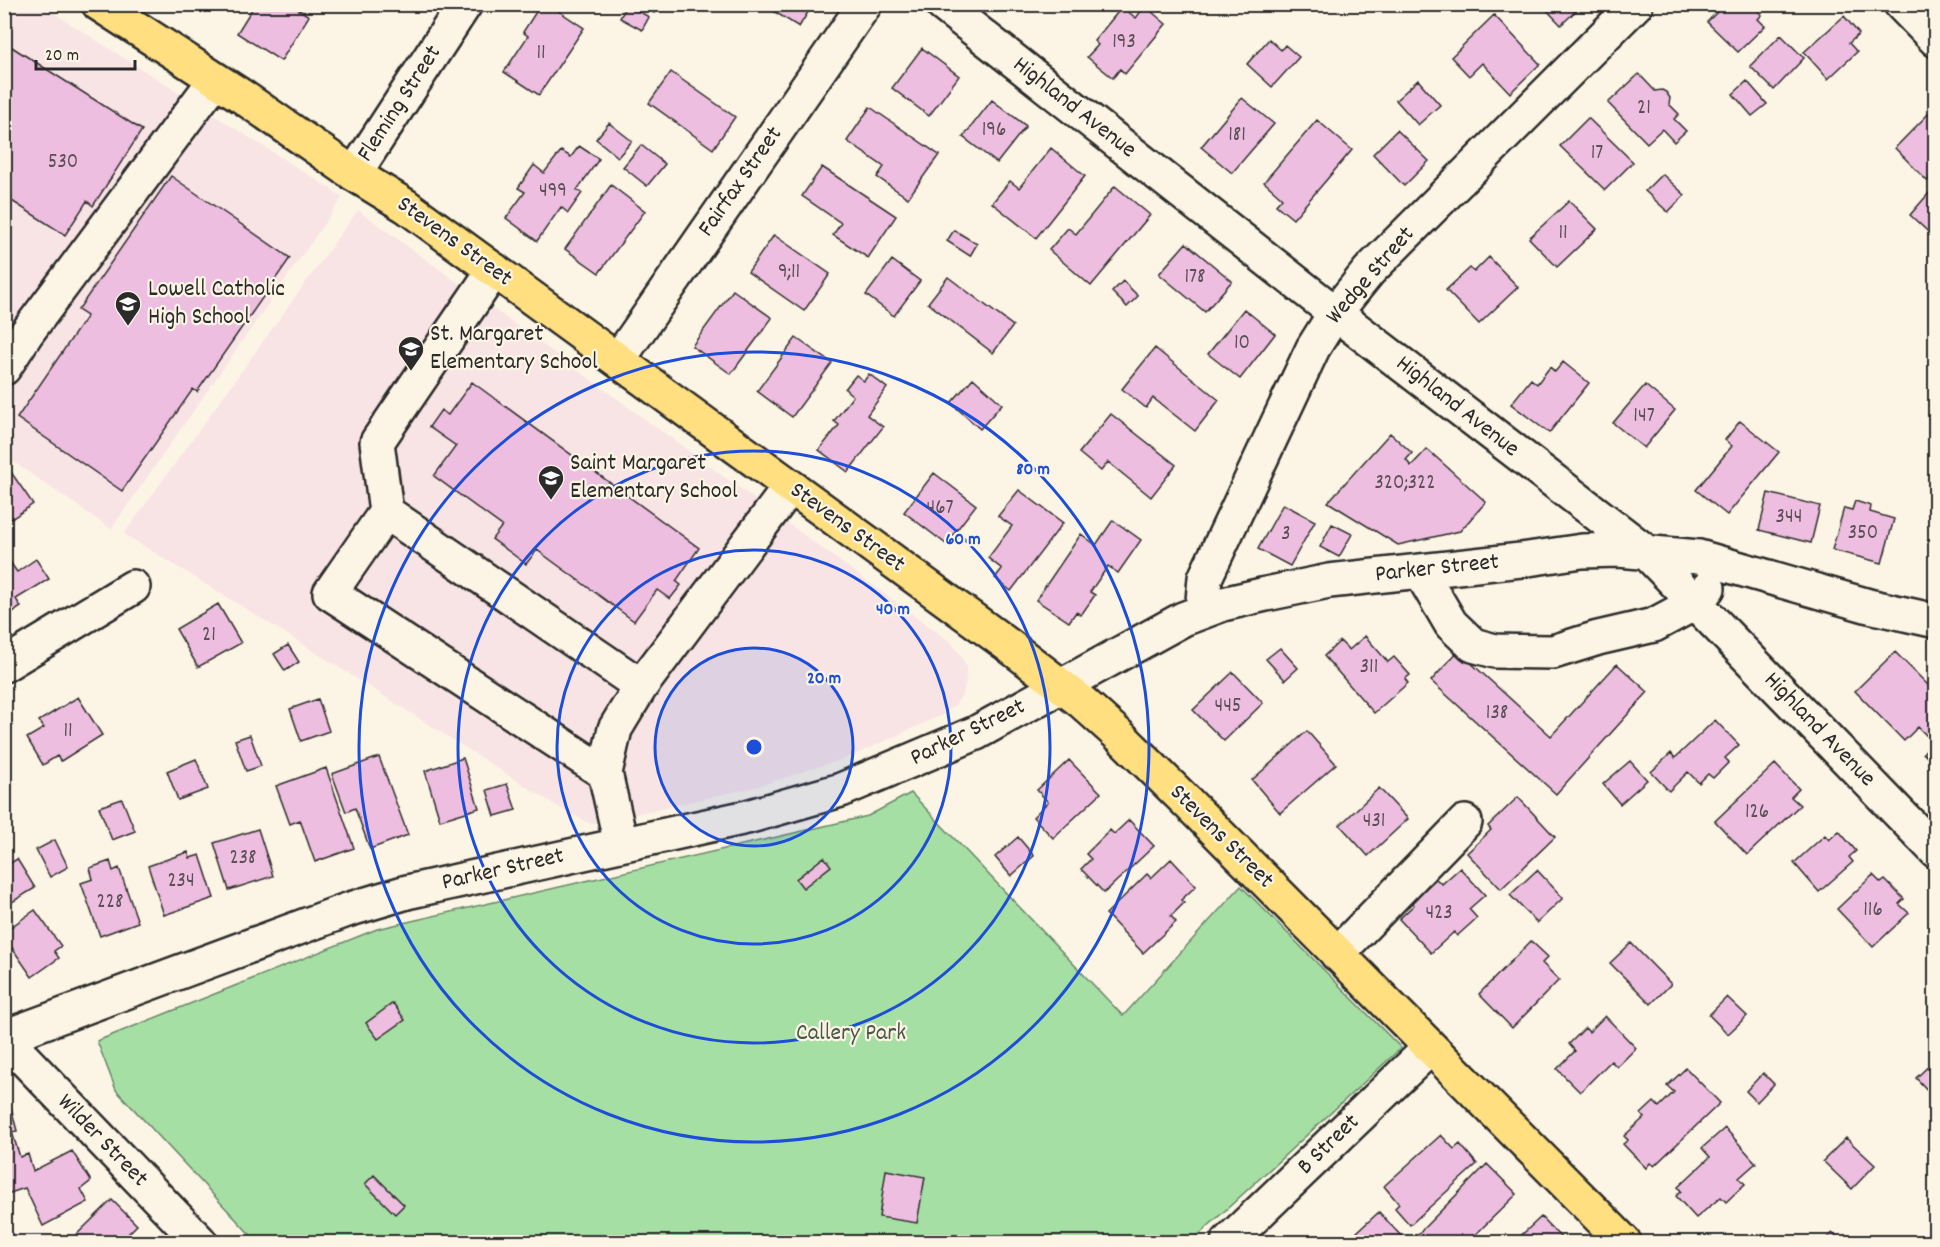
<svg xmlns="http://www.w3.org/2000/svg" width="1940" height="1247" font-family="Dekko,sans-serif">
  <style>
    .built { fill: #f8e4e4 }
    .green { fill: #a6dfa4; stroke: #688568; stroke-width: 1.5 }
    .building { fill: #eebee0; stroke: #2b2b2b; stroke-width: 1.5 }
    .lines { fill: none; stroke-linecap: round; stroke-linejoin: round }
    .minor-casing { stroke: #2b2b2b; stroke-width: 38 }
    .major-casing { stroke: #2b2b2b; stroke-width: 38 }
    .minor { stroke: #fcf5e5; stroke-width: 33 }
    .major { stroke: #ffdf80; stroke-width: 33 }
    .ring { fill: none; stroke: #1d4ed8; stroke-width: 3 }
    .labels { text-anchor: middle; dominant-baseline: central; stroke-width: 4.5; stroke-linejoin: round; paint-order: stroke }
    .number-label { font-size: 21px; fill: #5c5058 }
    .street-label { font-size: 24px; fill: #2b2b2b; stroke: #fcf5e5 }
    .poi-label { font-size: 24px; fill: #2b2b2b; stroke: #fcf5e5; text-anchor: start }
    .park-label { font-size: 24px; fill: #4a5849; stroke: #fcf5e5 }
    .centre { fill: #1d4ed8; stroke: #fcf5e5; stroke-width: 3 }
    .ring-label { font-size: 18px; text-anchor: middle; font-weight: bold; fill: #1d4ed8; stroke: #fcf5e5; stroke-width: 4.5; stroke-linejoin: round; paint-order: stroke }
  </style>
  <rect width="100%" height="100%" fill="#fcf5e5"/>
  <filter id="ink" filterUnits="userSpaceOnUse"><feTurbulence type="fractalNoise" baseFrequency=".0167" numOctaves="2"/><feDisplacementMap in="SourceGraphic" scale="12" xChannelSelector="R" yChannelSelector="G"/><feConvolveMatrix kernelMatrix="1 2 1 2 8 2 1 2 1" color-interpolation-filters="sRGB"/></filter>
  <g filter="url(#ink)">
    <path class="built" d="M4 5H41L343 197 111 529 5 456Z
      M358 210 952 643 960 654 966 667V680L963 694 955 705 944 714 852 756 755 787 591 824 563 810 285 633 124 534Z"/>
    <path class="green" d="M911 793 1123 1016 1241 886 1401 1048 1191 1242H257L116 1090 97 1041 377 929 868 816Z"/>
    <path class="building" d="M255 4H290L309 16 281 61 237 33Z
      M541 4H548L584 28 539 95 504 72 528 36 523 32Z
      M642 4H660L654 13Z
      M762 4H813L799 27Z
      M1541 4H1583L1561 25Z
      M1716 4H1752L1762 15 1758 19 1765 26 1738 52 1707 22 1718 11 1714 7Z
      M627 5 649 17 642 30 620 18Z
      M1145 6 1166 24 1125 74 1120 69 1113 78 1087 57 1098 45 1094 41 1122 7 1136 18Z
      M1494 15 1540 64 1510 93 1482 63 1469 76 1451 57Z
      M1844 16 1859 34 1849 43 1857 52 1828 79 1804 52Z
      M1781 35 1804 58 1774 90 1750 66Z
      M1269 39 1281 50 1285 45 1299 57 1272 87 1247 64Z
      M4 42 142 130 93 206 87 201 65 235 4 196Z
      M922 48 959 76 929 116 892 88Z
      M671 72 735 117 713 149 649 103Z
      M1639 74 1655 91 1662 90 1666 92 1670 98 1669 104 1679 114 1674 119 1686 131 1674 142 1662 129 1647 143 1608 103Z
      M1418 80 1440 105 1418 125 1396 100Z
      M1747 81 1767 104 1752 116 1733 94Z
      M1242 98 1274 124 1232 173 1201 147Z
      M992 100 1026 126 997 163 963 137Z
      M870 107 939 155 908 198 877 177 884 167 847 141Z
      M1932 110 1936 114V173L1927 181 1895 148Z
      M1588 118 1633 162 1605 190 1560 146Z
      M1317 120 1352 150 1293 219 1276 205 1282 198 1264 182Z
      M609 123 632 141 618 157 596 139Z
      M1397 130 1429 161 1404 186 1373 154Z
      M641 145 665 164 647 186 623 167Z
      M579 146 599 159 577 190 582 193 568 213 561 207 537 241 506 218 525 192 518 188 534 165 544 173 561 151 571 157Z
      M1051 148 1085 176 1036 238 992 203 1010 181 1019 188Z
      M822 167 896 216 868 258 833 235 841 223 802 196Z
      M1662 174 1685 195 1668 212 1645 191Z
      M171 176 290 258 197 392 193 389 122 491 17 418 87 316 78 310Z
      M611 185 645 211 599 273 565 249Z
      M1115 186 1150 215 1091 286 1049 250 1068 228 1076 234Z
      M1929 193 1936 199V239L1910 215Z
      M1569 201 1597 229 1557 267 1529 238Z
      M954 230 977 244 970 256 947 241Z
      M774 235 830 274 804 311 748 272Z
      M1186 243 1232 281 1205 312 1159 274Z
      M1489 257 1518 287 1479 324 1446 290 1470 268 1474 272Z
      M892 260 920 281 894 316 866 295Z
      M948 277 1013 326 993 353 928 303Z
      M1123 281 1138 296 1127 307 1112 292Z
      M733 290 772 318 731 374 692 346Z
      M1244 309 1275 334 1240 379 1208 354Z
      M796 338 832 363 792 417 757 391Z
      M1155 348 1219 400 1195 431 1153 398 1146 408 1122 389Z
      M1563 362 1589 383 1549 433 1511 404 1531 379 1537 384 1550 367 1555 372Z
      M869 374 887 388 867 415 883 427 848 472 819 450 839 425 834 421 853 396 845 389 856 375 864 381Z
      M973 378 1002 404 980 429 951 403Z
      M472 382 699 548 676 581 681 585 670 599 657 590 634 621 537 550 526 564 492 539 502 526 434 476 456 446 429 427 441 410 448 415Z
      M1645 385 1675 410 1644 448 1613 423Z
      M1111 414 1176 465 1151 497 1108 462 1101 471 1079 453Z
      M1740 421 1779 452 1727 515 1696 490 1732 446 1725 440Z
      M1390 433 1412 453 1406 460 1411 466 1427 449 1486 502 1460 531 1398 545 1328 502Z
      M4 462 33 504 4 524Z
      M934 473 976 505 946 544 904 512Z
      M1019 490 1063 523 1011 591 995 578 1002 569 988 558 1012 526 998 516Z
      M1768 493 1820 506 1811 543 1759 530Z
      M1855 501 1871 506 1870 512 1894 519 1882 563 1832 550 1844 508 1852 510Z
      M1283 504 1315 521 1290 566 1258 549Z
      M1113 520 1141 540 1118 573 1108 566 1090 592 1095 595 1081 615 1076 612 1069 622 1036 600 1081 534 1096 545Z
      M1332 524 1352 534 1339 557 1320 547Z
      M5 555 17 572 36 559 49 579 16 599 21 607 4 618Z
      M218 604 241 643 198 667 176 629Z
      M1365 636 1388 662 1394 657 1410 675 1405 679 1408 683 1374 713 1324 656 1340 641 1349 650Z
      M288 645 299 662 285 671 274 654Z
      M1280 648 1298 668 1285 680 1266 659Z
      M1458 651 1551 736 1617 664 1648 692 1556 794 1431 681Z
      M1895 652 1936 693V766L1923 753 1933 742 1918 727 1904 741 1855 691Z
      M1233 672 1263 703 1224 741 1193 710Z
      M78 697 102 735 61 761 57 756 43 765 27 738 44 728 39 721Z
      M318 699 329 731 301 741 290 709Z
      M1715 720 1739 745 1725 758 1729 762 1713 778 1708 774 1699 783 1688 772 1669 791 1651 772 1671 753 1675 758Z
      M1307 731 1336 764 1280 813 1252 780Z
      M250 735 261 766 246 771 235 740Z
      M379 757 408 835 370 849 355 808 346 812 332 774Z
      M463 758 479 808 440 820 425 771Z
      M196 759 208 789 178 800 167 771Z
      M1069 760 1101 793 1053 838 1033 817 1048 802 1037 790Z
      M1630 761 1647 780 1620 804 1603 784Z
      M1775 764 1799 789 1791 797 1800 805 1747 855 1715 821Z
      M326 768 354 848 315 862 300 820 290 824 276 786Z
      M507 784 516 810 495 816 487 790Z
      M1379 788 1408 819 1368 856 1340 825Z
      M1518 797 1555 837 1501 889 1467 853 1491 830 1488 826Z
      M122 799 135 831 112 840 99 807Z
      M1129 820 1154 846 1104 893 1081 869 1091 859 1086 854 1110 830 1114 834Z
      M258 829 273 876 229 890 214 843Z
      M1839 831 1856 851 1849 857 1853 862 1819 892 1794 863 1825 835 1829 840Z
      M1018 837 1034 856 1011 876 995 857Z
      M55 840 68 867 50 877 36 850Z
      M188 852 190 858 200 855 214 898 164 915 148 866Z
      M824 857 831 866 803 888 796 879Z
      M17 859 35 888 4 907V867Z
      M1171 859 1196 886 1181 900 1184 903 1171 916 1176 922 1143 953 1106 914 1147 874 1151 878Z
      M110 861 113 871 119 868 138 922 100 936 81 883 93 879 90 868Z
      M1460 868 1485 895 1469 909 1477 918 1457 936 1454 932 1431 953 1399 919 1414 905 1411 902 1436 879 1442 884Z
      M1537 870 1563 898 1537 923 1510 895Z
      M1873 875 1881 883 1885 880 1904 899 1899 904 1909 913 1873 947 1837 909Z
      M35 910 61 946 54 951 59 958 32 977 8 942 4 944V932Z
      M1531 941 1548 957 1542 963 1559 980 1512 1028 1479 994Z
      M1631 943 1671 984 1651 1004 1610 963Z
      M1727 997 1747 1016 1728 1034 1709 1015Z
      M393 1003 405 1020 378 1039 366 1023Z
      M1605 1016 1636 1048 1617 1067 1611 1061 1580 1092 1557 1069 1575 1051 1569 1044 1585 1028 1589 1032Z
      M1936 1059V1099L1916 1078Z
      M1686 1068 1720 1103 1654 1166 1650 1163 1646 1168 1623 1144 1628 1140 1624 1136 1644 1118 1641 1114 1654 1102 1659 1107 1674 1092 1667 1086Z
      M1763 1073 1774 1084 1757 1102 1746 1091Z
      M11 1108 17 1131 12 1132 20 1157 28 1154 33 1171 72 1151 91 1181 81 1189 88 1202 43 1226 25 1188 4 1195V1111Z
      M1725 1128 1756 1163 1739 1178 1745 1184 1726 1202 1721 1197 1696 1218 1676 1196 1681 1191 1678 1187 1710 1157 1702 1148Z
      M1441 1135 1454 1149 1460 1144 1477 1164 1410 1225 1395 1208 1399 1204 1384 1186Z
      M1846 1138 1875 1165 1852 1189 1823 1161Z
      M1487 1164 1517 1194 1475 1235 1483 1242H1425L1417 1235Z
      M886 1170 925 1177 917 1223 879 1217Z
      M374 1175 404 1205 395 1214 365 1184Z
      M112 1200 137 1225 120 1242H69Z
      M1379 1212 1402 1237 1396 1242H1367L1357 1232Z
      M1541 1217 1565 1242H1514Z
      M1832 1233 1842 1242H1823Z"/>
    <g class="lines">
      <g class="minor-casing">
        <path id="minor" d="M942 4 1335 313 1645 551 1936 851
          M1901 4 1936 40
          M354 174 465 4
          M494 270 377 442 386 512 330 593 605 773
          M618 360 865 4
          M4 368 26 334 215 80
          M386 512 641 686
          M1420 571 1451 624 1473 645 1495 651 1553 652 1598 638 1654 625 1695 603 1708 588
          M1202 612 1205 578 1313 348 1335 313 1369 271 1636 4
          M4 665 133 587
          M621 844 605 773 615 729 641 686 790 487
          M1337 954 1465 822
          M4 1037 347 910 407 892 747 817 841 790 976 733 1183 619 1223 604 1266 594 1329 581 1521 560 1582 551 1618 550 1699 557 1869 606 1936 621
          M4 1038 200 1242
          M1228 1242 1430 1048"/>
      </g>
      <g class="major-casing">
        <path id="major" d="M99 4 243 97 354 174 406 206 1008 645 1082 702 1122 738 1189 804 1624 1242"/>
      </g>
      <use href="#minor" class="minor"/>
      <use href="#major" class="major"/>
    </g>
  </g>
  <circle cx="754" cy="747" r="99" fill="#1d4ed8" fill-opacity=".12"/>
  <g class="ring">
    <circle cx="754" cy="747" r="99"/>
    <circle cx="754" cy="747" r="197"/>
    <circle cx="754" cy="747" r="296"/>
    <circle cx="754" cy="747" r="395"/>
  </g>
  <defs>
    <g id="school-pin" transform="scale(1.35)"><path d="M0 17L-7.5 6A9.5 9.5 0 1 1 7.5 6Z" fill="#2b2b2b" stroke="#fcf5e5"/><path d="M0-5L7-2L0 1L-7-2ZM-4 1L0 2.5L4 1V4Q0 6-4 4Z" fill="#fff"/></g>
  </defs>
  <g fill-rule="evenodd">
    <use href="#school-pin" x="128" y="304"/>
    <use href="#school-pin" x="411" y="349"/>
    <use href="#school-pin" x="551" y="478"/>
  </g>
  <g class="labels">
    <g class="number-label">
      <text x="1124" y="43">193</text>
      <text x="541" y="54">11</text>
      <text x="1644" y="109">21</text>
      <text x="994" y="131">196</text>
      <text x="1237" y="136">181</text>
      <text x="1597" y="154">17</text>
      <text x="63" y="163">530</text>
      <text x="553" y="192">499</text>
      <text x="1563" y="234">11</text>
      <text x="789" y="273">9;11</text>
      <text x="1195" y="278">178</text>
      <text x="1242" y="344">10</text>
      <text x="1644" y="417">147</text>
      <text x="1405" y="484">320;322</text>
      <text x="940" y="509">467</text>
      <text x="1789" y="518">344</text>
      <text x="1863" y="534">350</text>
      <text x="1286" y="535">3</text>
      <text x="209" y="636">21</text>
      <text x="1369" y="668">311</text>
      <text x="1228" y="707">445</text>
      <text x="1497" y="714">138</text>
      <text x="68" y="732">11</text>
      <text x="1757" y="813">126</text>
      <text x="1374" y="822">431</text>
      <text x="243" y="859">238</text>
      <text x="181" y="882">234</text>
      <text x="110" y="903">228</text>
      <text x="1873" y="911">116</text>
      <text x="1439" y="914">423</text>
    </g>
    <g class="street-label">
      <text transform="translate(400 104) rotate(-57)">Fleming Street</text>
      <text transform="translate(1074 108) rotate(38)">Highland Avenue</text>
      <text transform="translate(741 182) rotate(-55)">Fairfax Street</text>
      <text transform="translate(454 242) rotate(36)">Stevens Street</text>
      <text transform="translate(1371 276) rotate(-49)">Wedge Street</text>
      <text transform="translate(1457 407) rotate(38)">Highland Avenue</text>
      <text transform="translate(847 528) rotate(36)">Stevens Street</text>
      <text transform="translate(1437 569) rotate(-6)">Parker Street</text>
      <text transform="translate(1819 730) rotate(46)">Highland Avenue</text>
      <text transform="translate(968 733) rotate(-26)">Parker Street</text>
      <text transform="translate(1221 837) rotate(45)">Stevens Street</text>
      <text transform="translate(503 870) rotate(-13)">Parker Street</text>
      <text transform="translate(102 1141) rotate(46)">Wilder Street</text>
      <text transform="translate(1329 1145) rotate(-44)">B Street</text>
    </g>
    <g class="poi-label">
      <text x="148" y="290">Lowell Catholic<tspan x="148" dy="28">High School</tspan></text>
      <text x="430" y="335">St. Margaret<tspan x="430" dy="28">Elementary School</tspan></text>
      <text x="570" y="464">Saint Margaret<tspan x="570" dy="28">Elementary School</tspan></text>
    </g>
    <g class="park-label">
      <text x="851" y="1034">Callery Park</text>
    </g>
  </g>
  <circle cx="754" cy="747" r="9" class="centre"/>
  <g class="ring-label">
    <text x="1033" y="474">80 m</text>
    <text x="963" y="544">60 m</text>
    <text x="893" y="614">40 m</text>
    <text x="824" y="683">20 m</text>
  </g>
  <rect width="1940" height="1247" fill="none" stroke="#fcf5e5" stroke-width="24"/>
  <rect x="12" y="12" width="1916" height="1223" fill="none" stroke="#2b2b2b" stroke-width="2" filter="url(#ink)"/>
  <path d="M36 60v9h99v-9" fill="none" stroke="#2b2b2b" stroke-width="3"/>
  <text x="45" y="60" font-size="18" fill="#2b2b2b" stroke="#fcf5e5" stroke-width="4.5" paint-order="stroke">20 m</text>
</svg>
